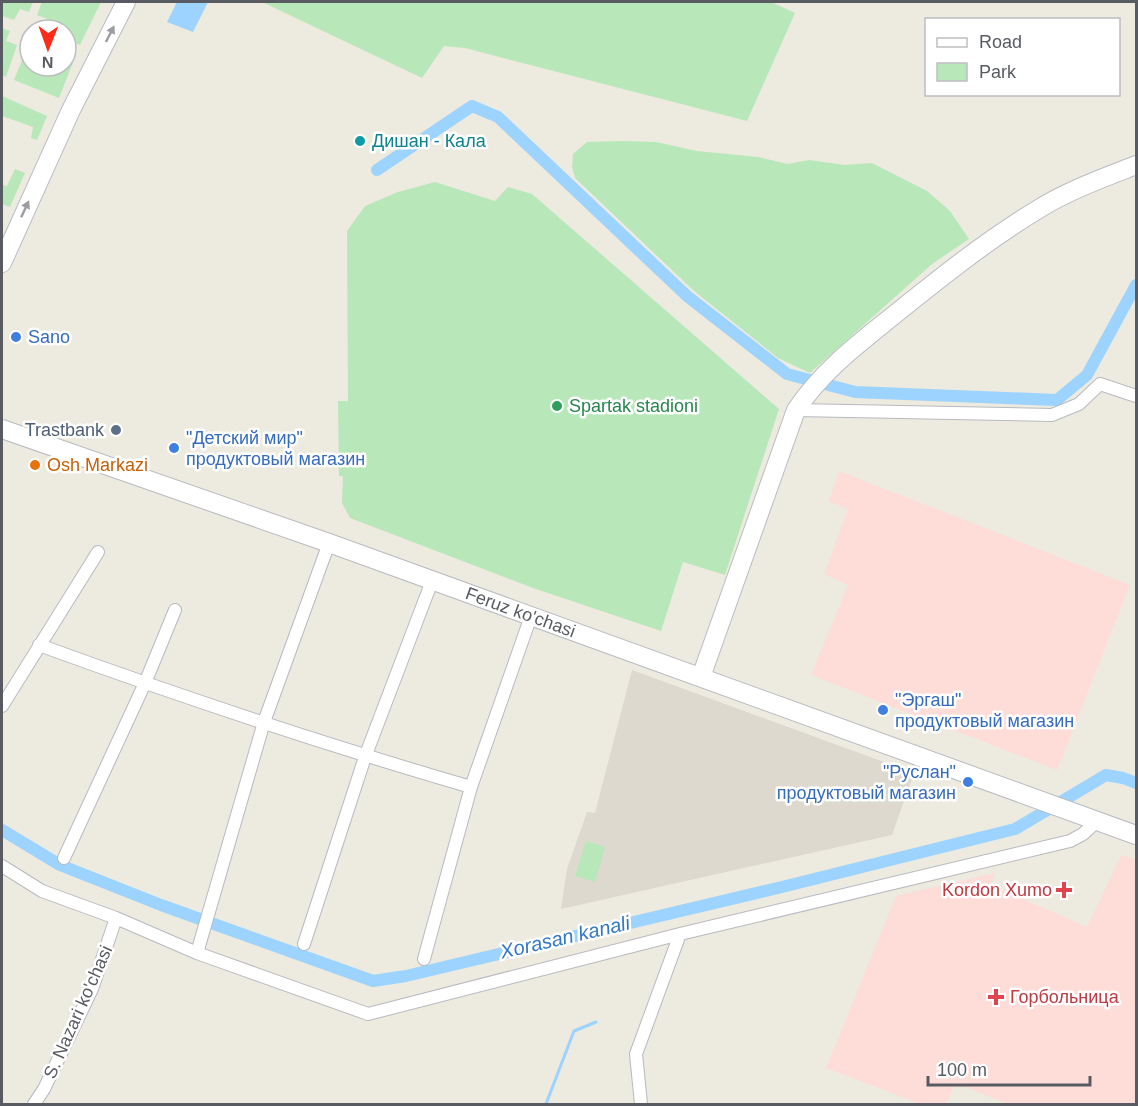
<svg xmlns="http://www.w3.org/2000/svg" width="1138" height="1106" font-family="Helvetica,sans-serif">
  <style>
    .education { fill: #ddd9ce }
    .medical { fill: #fedcd8 }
    .green { fill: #b8e8b9 }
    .water { fill: #9dd3ff }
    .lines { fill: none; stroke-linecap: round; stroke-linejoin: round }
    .stream { stroke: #9dd3ff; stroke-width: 3 }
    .canal { stroke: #9dd3ff; stroke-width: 12 }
    .minor-casing { stroke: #b7bac0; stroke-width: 14 }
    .secondary-casing { stroke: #b8bcc3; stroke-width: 20 }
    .minor { stroke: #fff; stroke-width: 12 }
    .secondary { stroke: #fff; stroke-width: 18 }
    .oneway { fill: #9b9da1 }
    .culture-dot { fill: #0f9aa8; stroke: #fff; stroke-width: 2 }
    .shop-dot { fill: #3f7fe0; stroke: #fff; stroke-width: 2 }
    .leisure-dot { fill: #2e9e5b; stroke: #fff; stroke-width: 2 }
    .service-dot { fill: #5c6f8a; stroke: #fff; stroke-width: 2 }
    .food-dot { fill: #e8710a; stroke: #fff; stroke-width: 2 }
    .health-dot { fill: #e0444e; stroke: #fff; stroke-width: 2 }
    .labels { text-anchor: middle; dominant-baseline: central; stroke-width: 5; stroke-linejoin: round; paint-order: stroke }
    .culture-label { font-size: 18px; fill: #0d838f; stroke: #fff; text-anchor: start }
    .shop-label { font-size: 18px; fill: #366cbe; stroke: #fff; text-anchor: start }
    .leisure-label { font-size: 18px; fill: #27864d; stroke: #fff; text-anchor: start }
    .service-label { font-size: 18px; fill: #4e5e75; stroke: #fff; text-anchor: end }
    .food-label { font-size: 18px; fill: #c56008; stroke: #fff; text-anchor: start }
    .street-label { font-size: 18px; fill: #585c62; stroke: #fff }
    .health-label { font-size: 18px; fill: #be3a42; stroke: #fff; text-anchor: end }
    .water-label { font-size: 20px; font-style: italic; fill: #3278c5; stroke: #fff }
  </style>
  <rect width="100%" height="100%" fill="#edeadf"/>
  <path class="education" d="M632 670 914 773 892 835 561 909 567 869 587 812 595 813Z"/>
  <path class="medical" d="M839 471 1130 585 1057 770 811 675 848 585 824 574 848 509 829 501Z
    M1121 855 1136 860V1104H1008L956 1083 945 1104H921L826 1068 896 896 995 873 991 885 1087 927Z"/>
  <path class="green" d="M2 2H33L29 12 20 9 14 20 2 16Z
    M42 2H101L80 45 66 39V30H44L48 19 37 15Z
    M262 2H771L795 13 747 121 465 48 444 46 422 78Z
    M2 28 10 31 6 41 17 45 6 77 2 75Z
    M27 48 30 49V66H66V51L76 55 59 98 14 80Z
    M2 96 47 116 37 140 31 138 33 127 2 116Z
    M621 141 656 142 697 151 758 157 788 164 809 160 845 165 872 163 927 191 950 211 969 239 932 264 810 373 778 358 694 291 575 178 572 167 573 154 587 142Z
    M15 169 25 173 10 207 2 204V185L7 186Z
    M435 182 495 201 508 187 532 194 779 409 725 575 683 562 661 631 533 588 350 518 342 503 343 476H339L338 401H348L347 231 365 206 398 192Z
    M586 841 605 847 595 882 575 876Z"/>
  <path class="water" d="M177 2H208L193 32 167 22Z"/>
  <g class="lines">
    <path class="stream" d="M546 1104 574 1031 596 1022"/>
    <path class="canal" d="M377 170 472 106 498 117 687 296 787 374 855 392 1057 400 1087 375 1136 285
      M2 830 60 865 161 905 373 981 406 976 782 887 1015 829 1106 775 1123 778 1136 783"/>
    <g class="minor-casing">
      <path id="minor" d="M796 410 1052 415 1079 404 1100 384 1136 396
        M39 645C182 697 326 745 471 787
        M2 706 98 552
        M64 858 145 683 175 610
        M2 866 42 891 116 918 197 953 368 1014 680 934 1070 841 1083 834 1097 821
        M304 944 365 757 432 581
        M197 953 264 722 329 543
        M424 959 471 787 531 616
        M34 1104 44 1089 92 989 116 918
        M641 1104 636 1054 680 934"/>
    </g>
    <g class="secondary-casing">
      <g id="secondary">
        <path d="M2 263 71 110 126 2"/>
        <path id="s1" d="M2 429 329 543 1136 835"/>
        <path d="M701 677 796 410C822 371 858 344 894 315 940 278 986 241 1037 210 1067 191 1103 178 1136 165"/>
      </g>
    </g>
    <use href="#minor" class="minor"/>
    <use href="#secondary" class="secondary"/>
  </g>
  <defs><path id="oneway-solid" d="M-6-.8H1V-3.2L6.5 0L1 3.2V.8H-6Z" transform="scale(1.5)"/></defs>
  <g class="oneway">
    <use href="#oneway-solid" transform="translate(110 34) rotate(-63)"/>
    <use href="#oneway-solid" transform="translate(25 209) rotate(-65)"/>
  </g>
  <circle class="culture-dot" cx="360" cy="141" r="6"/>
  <g class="shop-dot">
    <circle cx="16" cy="337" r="6"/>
    <circle cx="174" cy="448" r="6"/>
    <circle cx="883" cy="710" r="6"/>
    <circle cx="968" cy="782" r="6"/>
  </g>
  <circle class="leisure-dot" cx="557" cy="406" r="6"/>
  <circle class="service-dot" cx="116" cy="430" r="6"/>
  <circle class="food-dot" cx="35" cy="465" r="6"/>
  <g class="health-dot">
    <path d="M1061 881h6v6h6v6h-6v6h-6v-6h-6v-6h6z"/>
    <path d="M993 988h6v6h6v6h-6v6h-6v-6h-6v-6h6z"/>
  </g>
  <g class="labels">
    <g class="culture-label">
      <text x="372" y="141">Дишан - Кала</text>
    </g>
    <g class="shop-label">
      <text x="28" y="337">Sano</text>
      <text x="186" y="438">"Детский мир"<tspan x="186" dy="21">продуктовый магазин</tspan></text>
      <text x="895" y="700">"Эргаш"<tspan x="895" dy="21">продуктовый магазин</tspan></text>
      <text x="956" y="772" text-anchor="end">"Руслан"<tspan x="956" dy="21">продуктовый магазин</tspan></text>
    </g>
    <g class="leisure-label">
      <text x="569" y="406">Spartak stadioni</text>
    </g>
    <g class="service-label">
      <text x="104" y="430">Trastbank</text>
    </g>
    <g class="food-label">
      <text x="47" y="465">Osh Markazi</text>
    </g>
    <g class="street-label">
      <text stroke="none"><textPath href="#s1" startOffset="550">Feruz ko'chasi</textPath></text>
      <text transform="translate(78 1012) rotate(-66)">S. Nazari ko'chasi</text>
    </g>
    <g class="health-label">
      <text x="1052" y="890">Kordon Xumo</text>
      <text x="1010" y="997" text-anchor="start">Горбольница</text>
    </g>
    <g class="water-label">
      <text transform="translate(565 937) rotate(-13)">Xorasan kanali</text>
    </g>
  </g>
  <rect width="1138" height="1106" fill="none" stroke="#585c62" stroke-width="6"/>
  <rect x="925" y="18" width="195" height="78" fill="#ffffff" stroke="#bcbec0" stroke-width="1.5"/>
  <rect x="937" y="38" width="30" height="9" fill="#ffffff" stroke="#bcbec0" stroke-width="1.5"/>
  <text x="979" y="48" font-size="18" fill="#585c62">Road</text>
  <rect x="937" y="63" width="30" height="18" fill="#b8e8b9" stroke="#bcbec0" stroke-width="1.5"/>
  <text x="979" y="78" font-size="18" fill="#585c62">Park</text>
  <g transform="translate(48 48) rotate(181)"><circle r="28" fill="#ffffff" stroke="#bcbec0" stroke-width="1.5"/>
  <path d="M0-4.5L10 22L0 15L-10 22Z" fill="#fb2d18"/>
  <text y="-9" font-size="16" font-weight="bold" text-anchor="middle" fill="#585c62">N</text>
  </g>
  <path d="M928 1076v9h162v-9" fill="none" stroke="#585c62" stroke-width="3"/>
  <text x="937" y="1076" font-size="18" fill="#585c62" stroke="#ffffff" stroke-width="4.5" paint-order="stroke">100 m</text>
</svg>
